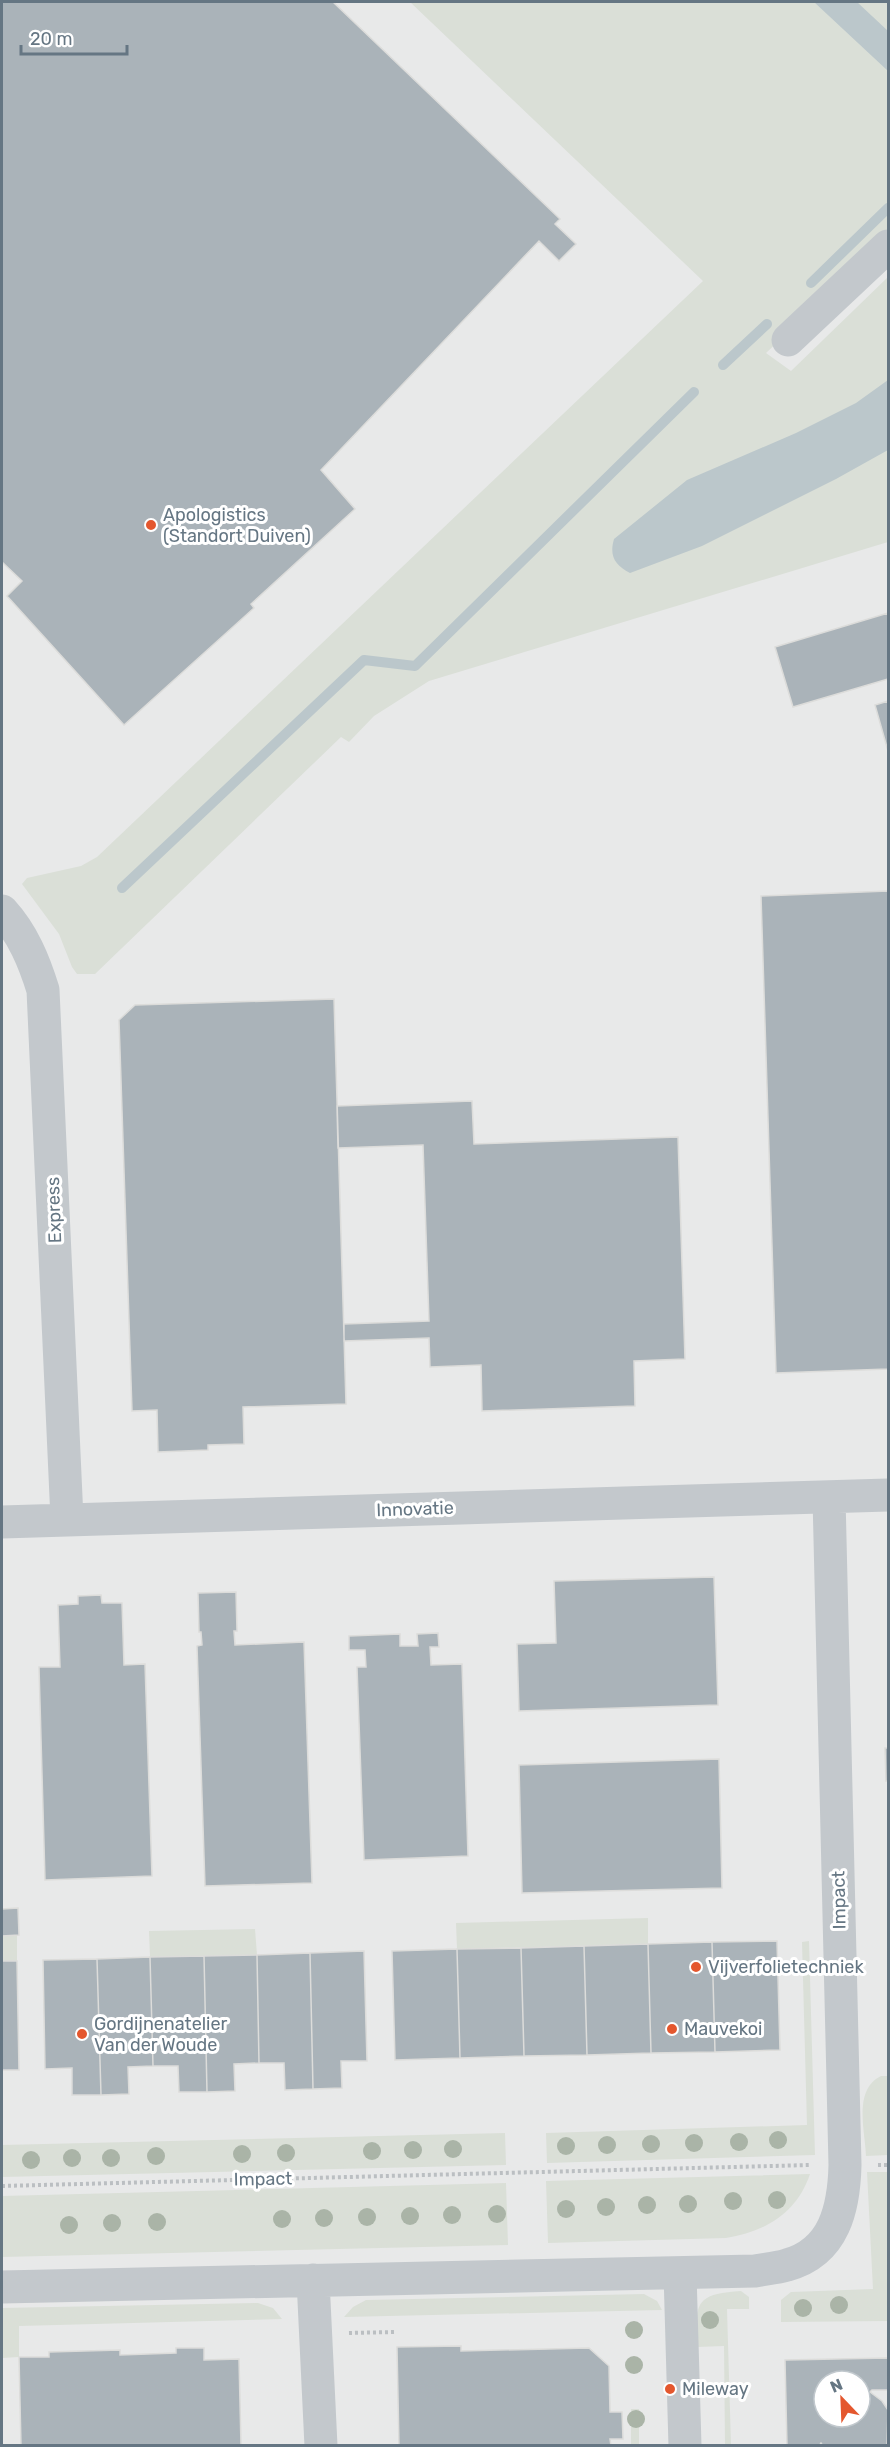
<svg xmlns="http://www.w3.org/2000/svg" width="890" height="2447" font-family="Rubik,sans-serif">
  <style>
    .built { fill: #e8e9e9; fill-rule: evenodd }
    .green { fill: #dadfd7 }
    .water { fill: #bbc7cb }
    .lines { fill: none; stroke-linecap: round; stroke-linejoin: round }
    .stream { stroke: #bbc7cb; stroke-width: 10 }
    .building { fill: #aab3b9; stroke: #dcdcda; stroke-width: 1.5; fill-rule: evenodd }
    .path { stroke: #bbbfc2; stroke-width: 4; stroke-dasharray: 3 3; stroke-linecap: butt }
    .street { stroke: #c3c8cc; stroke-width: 33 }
    .tree { fill: #aab4a7 }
    .poi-dot { fill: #e4572e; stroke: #fff; stroke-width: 2 }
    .labels { text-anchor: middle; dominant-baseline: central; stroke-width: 6; stroke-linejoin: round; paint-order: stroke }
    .poi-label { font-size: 18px; fill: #657683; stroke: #fff; text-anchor: start }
    .street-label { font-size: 18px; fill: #657683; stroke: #fff }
  </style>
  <rect width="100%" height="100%" fill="#fafaf8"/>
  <path class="built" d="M2 2H864L888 24V2445L2 2446ZM824 2381H860V2417H824Z"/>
  <path class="green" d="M410 2H888V238L766 353 791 371 888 277V542L429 681 374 716 349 742 341 737 95 974H77L72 967 59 934 22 884 27 878 81 866 97 857 703 281Z
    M648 1918V1944L457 1949 456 1923Z
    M255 1929 257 1955 150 1957 149 1931Z
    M17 1935V1961H2V1936Z
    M809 1941 815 2155 547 2163 546 2133 807 2125 802 1942Z
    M881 2076H888V2155L866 2156C865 2130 853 2090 881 2076Z
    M505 2133 506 2165 2 2177V2145Z
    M867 2172H888V2321L781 2322V2300L791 2292 873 2289Z
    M810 2174C797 2213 765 2232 726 2238L548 2243 546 2181Z
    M506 2183 508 2245 2 2257V2196Z
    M741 2291 749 2297V2309H727L731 2445H725L724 2346 697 2347C696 2304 693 2294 741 2291Z
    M644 2294 657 2301 662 2310 344 2317 353 2307 366 2300Z
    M258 2303 273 2308 282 2319 19 2326V2357L2 2358V2308Z
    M631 2409H639V2445H631Z"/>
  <path class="water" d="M814 2H857L888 31V71Z
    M888 380V450L836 479 702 546 630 573C615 565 609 556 614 539L687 480 796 433 856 403Z"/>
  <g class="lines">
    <path class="stream" d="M811 283 888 208
      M723 365 767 324
      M122 888 364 660 415 666 694 392"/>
  </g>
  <path class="building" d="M2 2H333L560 219 555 224 576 244 559 261 539 241 321 470 355 509 251 604 254 608 124 725 7 596 22 581 2 562Z
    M888 613V679L793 707 775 647Z
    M888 701V751L875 705Z
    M888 891V1369L776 1373 761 896Z
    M334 999 346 1404 243 1407 244 1444 208 1445V1450L158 1452 157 1410 132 1411 119 1020 135 1005Z
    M472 1101 474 1144 678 1137 685 1359 634 1361 635 1406 482 1411 481 1365 430 1367 429 1338 344 1341V1324L429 1321 423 1145 338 1148 337 1106Z
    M714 1577 718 1705 519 1711 517 1644 556 1643 554 1581Z
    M236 1592 237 1631H234L235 1645 304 1642 312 1883 205 1886 197 1646 202 1645 201 1632H199L198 1593Z
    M101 1595 102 1603H122L124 1665 145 1664 152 1876 45 1880 39 1667H60L58 1605 78 1604V1596Z
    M438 1633 439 1647H430L431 1665 462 1664 468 1856 364 1860 357 1667H366L365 1650H349V1636L400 1634V1646H418L417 1634Z
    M885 1748H888V1781H886Z
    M719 1759 722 1888 522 1893 519 1765Z
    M18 1908 19 1935 2 1936V1909Z
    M777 1941 780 2050 715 2052 712 1942Z
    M712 1942 715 2052 651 2053 648 1944Z
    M648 1944 651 2053 587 2055 584 1946Z
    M584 1946 587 2055 524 2056 521 1948Z
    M521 1948 524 2056 460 2058 457 1949Z
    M457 1949 460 2058 395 2060 392 1951Z
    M364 1951 367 2061H341L342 2088 313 2089 310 1953Z
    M310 1953 313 2089 285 2090 284 2063H259L257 1955Z
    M257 1955 259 2063 234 2064 235 2091 207 2092 204 1956Z
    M204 1956 207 2092H179L178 2066H153L150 1957Z
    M150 1957 153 2066 128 2067 129 2094 101 2095 97 1959Z
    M97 1959 101 2095H72V2068L45 2069 43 1960Z
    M2 1961H17L19 2070H2Z
    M461 2346V2351L589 2348 609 2366 610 2412H622L623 2439H610L611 2446H399L397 2347Z
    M176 2348H204V2360L239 2359 241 2446H21L19 2357H49V2352L120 2350V2355L176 2353Z
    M888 2358V2390H872L870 2392 882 2401 888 2410 887 2446H823L821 2443 819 2446H787L785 2360ZM824 2381H860V2417H824Z"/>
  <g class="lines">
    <path class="path" d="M878 2165H888
      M2 2186 810 2165
      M349 2333 396 2332"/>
    <path class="street" d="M788 340 888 246
      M2 911C23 934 34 961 43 990L67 1519
      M2 1522 888 1495
      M680 2273 685 2446
      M313 2280 321 2446
      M2 2287 755 2271C766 2269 777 2268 787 2265 835 2252 844 2207 845 2165L829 1497"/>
  </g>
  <g class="tree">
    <circle cx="778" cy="2140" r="9"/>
    <circle cx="739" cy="2142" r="9"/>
    <circle cx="694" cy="2143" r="9"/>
    <circle cx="651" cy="2144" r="9"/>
    <circle cx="607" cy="2145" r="9"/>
    <circle cx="566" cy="2146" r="9"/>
    <circle cx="453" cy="2149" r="9"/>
    <circle cx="413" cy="2150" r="9"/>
    <circle cx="372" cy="2151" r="9"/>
    <circle cx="286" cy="2153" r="9"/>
    <circle cx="242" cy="2154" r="9"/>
    <circle cx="156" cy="2156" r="9"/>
    <circle cx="72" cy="2158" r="9"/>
    <circle cx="111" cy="2158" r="9"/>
    <circle cx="31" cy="2160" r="9"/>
    <circle cx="777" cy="2200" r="9"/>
    <circle cx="733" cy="2201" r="9"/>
    <circle cx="688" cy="2204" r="9"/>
    <circle cx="647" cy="2205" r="9"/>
    <circle cx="606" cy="2207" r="9"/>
    <circle cx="566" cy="2209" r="9"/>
    <circle cx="497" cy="2214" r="9"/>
    <circle cx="452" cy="2215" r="9"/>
    <circle cx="410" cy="2216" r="9"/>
    <circle cx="367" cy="2217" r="9"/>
    <circle cx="324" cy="2218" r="9"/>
    <circle cx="282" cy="2219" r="9"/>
    <circle cx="157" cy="2222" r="9"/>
    <circle cx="112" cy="2223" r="9"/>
    <circle cx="69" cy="2225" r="9"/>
    <circle cx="839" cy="2305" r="9"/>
    <circle cx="803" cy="2308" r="9"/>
    <circle cx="710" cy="2320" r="9"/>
    <circle cx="634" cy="2330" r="9"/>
    <circle cx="634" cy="2365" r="9"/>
    <circle cx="636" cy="2419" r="9"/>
  </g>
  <g class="poi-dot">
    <circle cx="151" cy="525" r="6"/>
    <circle cx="696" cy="1967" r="6"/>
    <circle cx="672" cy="2029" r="6"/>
    <circle cx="82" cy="2034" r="6"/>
    <circle cx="670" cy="2389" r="6"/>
  </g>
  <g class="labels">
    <g class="poi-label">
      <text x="163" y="515">Apologistics<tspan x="163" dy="21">(Standort Duiven)</tspan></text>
      <text x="708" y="1967">Vijverfolietechniek</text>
      <text x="94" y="2024">Gordijnenatelier<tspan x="94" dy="21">Van der Woude</tspan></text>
      <text x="684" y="2029">Mauvekoi</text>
      <text x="682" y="2389">Mileway</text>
    </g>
    <g class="street-label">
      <text transform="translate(54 1210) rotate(-92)">Express</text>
      <text transform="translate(415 1509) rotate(-2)">Innovatie</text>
      <text transform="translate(839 1900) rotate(-91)">Impact</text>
      <text transform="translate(263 2179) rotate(-1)">Impact</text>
    </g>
  </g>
  <rect width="890" height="2447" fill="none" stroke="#657683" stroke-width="6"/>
  <g transform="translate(842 2399) rotate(337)"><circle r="28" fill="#ffffff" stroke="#c1c8cd" stroke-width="1.5"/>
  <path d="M0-4.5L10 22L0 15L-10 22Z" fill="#e4572e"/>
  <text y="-9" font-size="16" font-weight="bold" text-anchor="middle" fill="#657683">N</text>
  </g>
  <path d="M21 45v9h106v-9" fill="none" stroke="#657683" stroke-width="3"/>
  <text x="30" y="45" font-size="18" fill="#657683" stroke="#ffffff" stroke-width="4.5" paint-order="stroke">20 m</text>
</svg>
